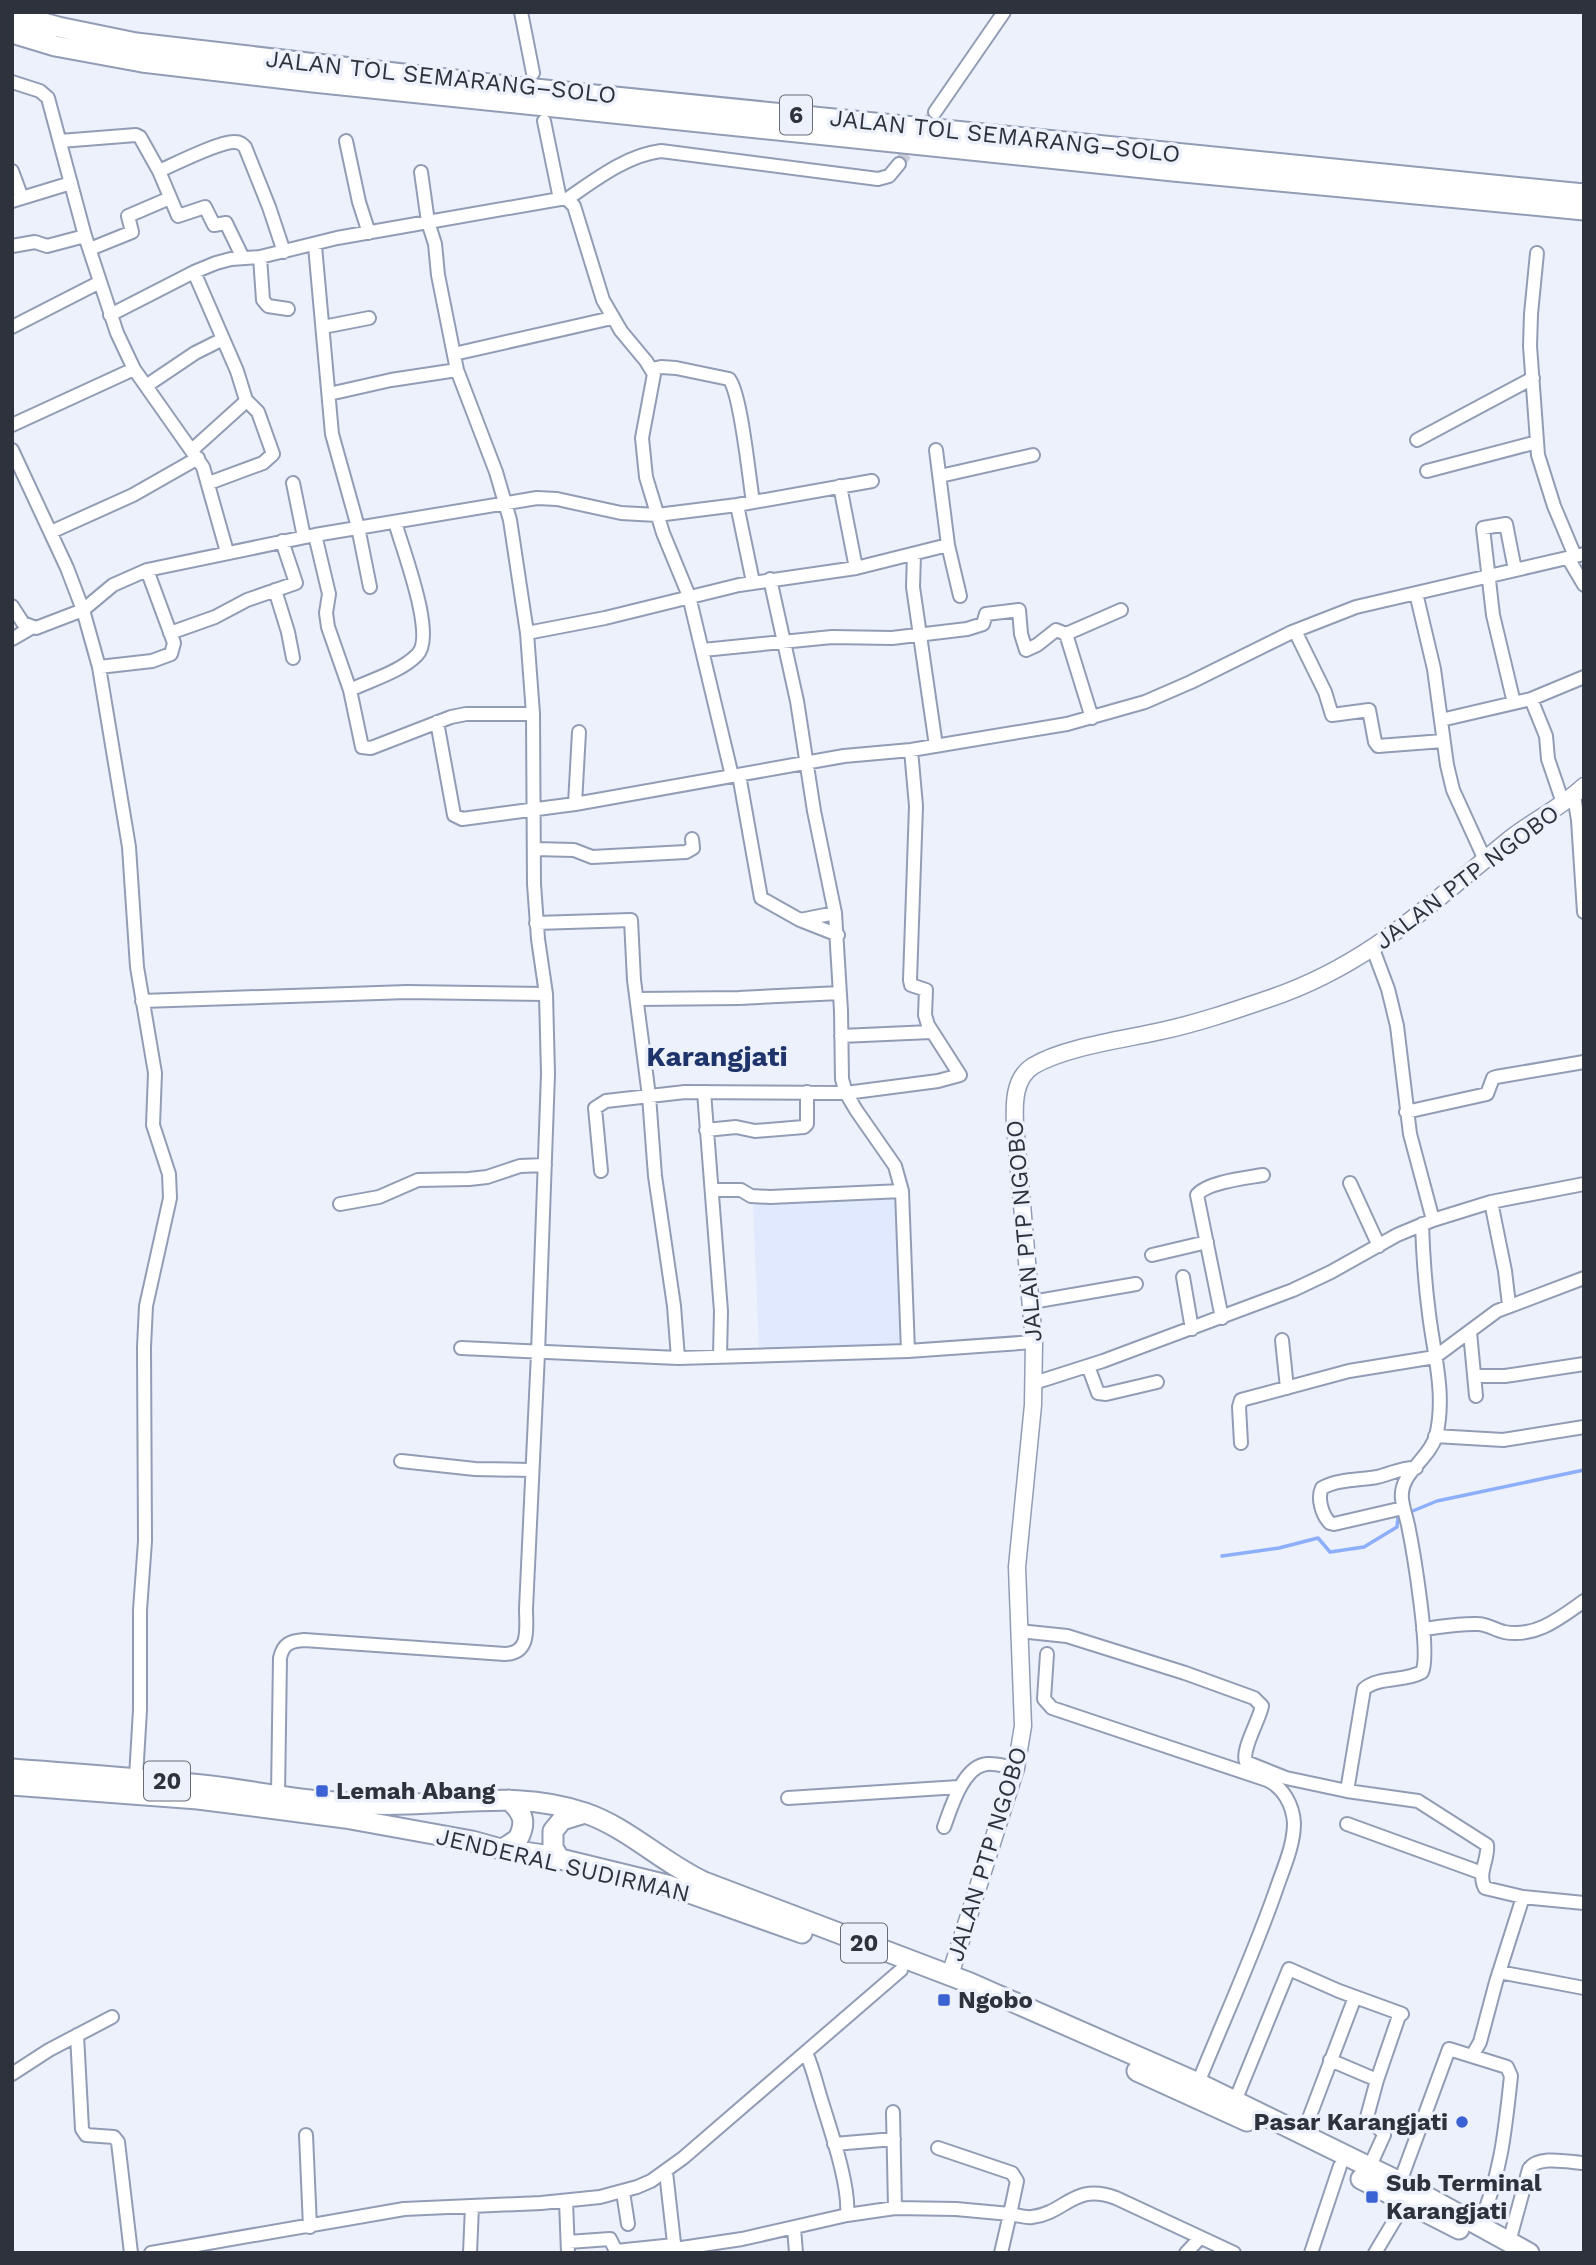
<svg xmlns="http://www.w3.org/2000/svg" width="1596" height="2265" font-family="'Work Sans',sans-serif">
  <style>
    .built { fill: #e0e9fd }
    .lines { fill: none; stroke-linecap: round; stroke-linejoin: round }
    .stream { stroke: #8daefb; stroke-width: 3.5 }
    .minor-tunnel { stroke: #c6cbd5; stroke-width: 12; stroke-dasharray: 12 6; stroke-linecap: butt }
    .minor-casing { stroke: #929db5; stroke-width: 16 }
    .major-casing { stroke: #929db5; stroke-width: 19 }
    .highway-casing { stroke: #929db5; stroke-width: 23 }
    .minor { stroke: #fff; stroke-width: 12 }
    .major { stroke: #fff; stroke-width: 16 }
    .highway { stroke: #fff; stroke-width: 19 }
    .poi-dot { fill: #3b62d4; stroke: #ecf1fb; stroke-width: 2.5 }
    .labels { text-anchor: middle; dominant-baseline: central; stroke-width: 7; stroke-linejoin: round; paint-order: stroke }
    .shield { fill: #ecf1fb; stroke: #666b75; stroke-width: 2 }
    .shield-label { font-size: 23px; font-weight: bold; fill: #2d323c }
    .street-label { font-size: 24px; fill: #2d323c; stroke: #ecf1fb }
    .poi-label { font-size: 24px; font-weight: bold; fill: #2d323c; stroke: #ecf1fb; text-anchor: start }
    .quarter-label { font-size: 28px; font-weight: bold; fill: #1f346b; stroke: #ecf1fb }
  </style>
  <rect width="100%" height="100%" fill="#ecf1fb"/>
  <path class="built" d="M900 1193 904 1344 759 1349 753 1200Z"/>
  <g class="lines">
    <path class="stream" d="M1222 1556 1279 1548 1318 1538 1330 1552 1364 1547 1397 1527 1398 1517 1437 1501 1584 1470"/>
    <path class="minor-tunnel" d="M899 164 935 112"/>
    <g class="minor-casing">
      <path id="minor" d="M521 12 533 73
        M12 82 40 91 48 98 85 236 117 333 134 369 203 467 227 552
        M935 112 1004 12
        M544 121 560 199
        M60 141 136 135 140 137 159 171 178 216 205 207 214 225 226 223 243 258
        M346 141 359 202 369 233
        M12 171 22 198
        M159 171C175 164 220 141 235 142 240 142 242 144 245 147L269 207 284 252
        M421 172 428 222 560 199H567L574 206 603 300 621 331 646 361 654 374 642 438 646 477 663 533 689 596 732 776
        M567 199C595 180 627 155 661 151L878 179 889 176 899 164
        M12 201 71 183
        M12 246 35 242 47 246 85 236
        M315 246 332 434 358 527 370 587
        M90 249 132 232 128 216 170 198
        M1537 253 1531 314 1530 346 1538 455 1554 506 1575 556
        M260 257 263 300 268 306 288 309
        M110 315 194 272 216 263 231 259 260 257 337 238 428 222 435 244 438 275 457 370 496 472 510 520 527 633 533 714 534 884 538 939 546 994 548 1074 538 1353 526 1609C526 1628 531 1653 505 1654L304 1640C290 1641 283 1644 280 1658L278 1795
        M12 327 100 282
        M323 327 369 318
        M454 354 612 318
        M652 369 661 367 676 368 729 379C741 393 749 478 753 502
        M146 386 195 353 223 339
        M329 394 391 380 457 370
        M12 425 134 369
        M1417 440 1533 378
        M12 450 67 568 83 610 99 667 129 847 137 967 155 1073 153 1125 169 1174 170 1198 146 1306 144 1347 145 1541 140 1610V1710L136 1777
        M192 450 243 404 246 400 237 371 194 272
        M1427 471 1537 442
        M940 476 1033 455
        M209 483 263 463 273 454 258 412 246 400
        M293 483 304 537
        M840 486 856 568
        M737 505 753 582
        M51 532 133 495 198 458
        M315 535 329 594 326 613 328 627 350 690 362 747 371 748 451 717 466 714H533
        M948 545 960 596
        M914 554 913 587 936 746
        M1568 558 1584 585
        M770 579 797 701 814 811 835 913 841 1011 842 1079 846 1093 856 1110 895 1166 902 1191 908 1351
        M275 590 288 632 293 658
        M1416 593 1434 669 1447 765 1453 790 1485 860
        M12 606 23 623 36 628 83 610 113 585 147 570 315 535 537 498 557 499 621 513 657 515 737 505 872 481
        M1295 631 1325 692 1332 715 1369 710 1375 742 1378 746 1443 741
        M170 633 215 617 247 600 296 583 282 541
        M527 633 605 618 739 585 856 568 948 545 936 450
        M1066 634 1121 610
        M12 639 31 628
        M703 650 832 637 892 638 967 629 983 624 986 614 1019 610 1021 634 1026 650 1037 645 1056 630 1066 634 1092 718
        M99 667 152 661 171 654 174 643 147 570
        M350 690C371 680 400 672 417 655 437 637 402 548 395 522
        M1531 699 1546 736 1548 759 1563 803
        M1514 703 1493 615 1483 528 1506 524 1515 570
        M1441 720 1531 699 1584 677
        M437 722 454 815 462 819 575 804 844 756 911 750 1067 724 1145 702 1191 682 1292 632 1356 607 1584 554
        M739 775 761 898 800 920 838 935
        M1574 796 1578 820 1584 912
        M575 804 579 732
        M534 849 574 850 592 857 686 852 693 848 692 839
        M800 920 835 913
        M536 923 631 920 634 980 649 1096 655 1176 674 1306 678 1358
        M1373 949 1388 989 1397 1026 1410 1134 1433 1220
        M637 999 739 998 840 993
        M142 1001 407 992 546 994
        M841 1036 931 1032
        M704 1092 721 1311 720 1356
        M1406 1112 1487 1094 1493 1078 1496 1077 1584 1062
        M706 1130 736 1127 755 1131 804 1127 807 1124V1092
        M601 1171 595 1108 606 1101 685 1092 846 1093 938 1081 960 1075 928 1025 925 1015 926 990 911 985 910 980 916 806 911 750
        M1350 1183 1379 1246
        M713 1190H741L751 1196 770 1197 902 1191
        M1491 1202 1505 1271 1509 1305
        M340 1204 379 1197 418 1180 469 1179 487 1177 520 1166 545 1165
        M1422 1224C1423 1254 1425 1284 1429 1314 1434 1355 1446 1395 1436 1436 1429 1460 1399 1473 1402 1499 1403 1508 1406 1516 1408 1525 1413 1549 1431 1655 1422 1672 1405 1682 1379 1676 1364 1689L1347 1791 1418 1801 1487 1845C1489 1859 1477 1874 1485 1888L1523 1897
        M1152 1255 1207 1242
        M1183 1277 1192 1329
        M1032 1302 1136 1284
        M1222 1318 1197 1195C1207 1182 1246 1178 1263 1175
        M1470 1332 1476 1396
        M1282 1340 1287 1388
        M461 1348 678 1358 908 1351 1034 1342
        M1088 1366 1098 1393 1106 1394 1157 1382
        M1474 1376H1505L1584 1364
        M1034 1383 1103 1361 1293 1290 1331 1272 1397 1235 1433 1220 1491 1202 1584 1184
        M1435 1436 1503 1440 1584 1427
        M1241 1443 1239 1407 1241 1400 1349 1371 1435 1357 1497 1311 1584 1278
        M401 1461 475 1469 531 1470
        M1403 1508 1334 1524 1330 1523C1322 1515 1317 1498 1322 1488 1338 1479 1360 1480 1377 1477 1391 1474 1402 1467 1416 1468
        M1423 1629C1441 1627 1460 1623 1478 1624 1487 1624 1495 1630 1504 1632 1536 1638 1560 1618 1584 1601
        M1019 1631 1067 1636 1185 1673 1254 1698 1262 1706C1259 1721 1241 1750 1246 1762L1286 1778 1347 1791
        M1047 1654 1044 1699 1052 1708 1267 1780C1283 1787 1293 1805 1294 1823 1294 1846 1283 1869 1276 1890 1253 1956 1224 2019 1198 2083
        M788 1798 959 1787
        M1347 1824 1482 1873
        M944 1827C951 1808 963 1766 987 1764 996 1763 1007 1767 1016 1768
        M1499 1972 1584 1988
        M77 2035 82 2129 86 2135 114 2137 118 2142 131 2253
        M1472 2056 1480 2042 1496 1982 1523 1897 1584 1903
        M1330 2060 1377 2080 1400 2013
        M12 2074 49 2050 112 2017
        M1233 2106 1289 1969 1339 1991 1402 2014
        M1303 2134 1355 1997
        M306 2135 310 2227
        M834 2144 894 2139
        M1369 2168 1384 2135C1381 2127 1371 2126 1367 2117L1377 2080
        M666 2172 675 2252
        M1400 2182 1449 2049 1507 2067 1511 2076C1505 2132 1501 2174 1479 2226
        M623 2192 628 2224
        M566 2201 568 2253
        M895 2208 956 2209 1010 2214 1017 2181 1012 2173 938 2148
        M847 2215 895 2208 893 2112
        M794 2228 796 2253
        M568 2242 610 2239 616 2251 674 2245
        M1509 2242 1529 2169C1538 2155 1568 2162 1584 2163
        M675 2249 742 2239 847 2215C850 2185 830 2129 821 2099 816 2083 813 2068 806 2053
        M151 2253 404 2209 541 2203 600 2197 637 2187 651 2181 683 2158 901 1970
        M470 2253 472 2206
        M1001 2253 1010 2214C1017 2215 1025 2218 1032 2217 1066 2213 1074 2182 1116 2198L1234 2253
        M1186 2253 1200 2238
        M1311 2253 1340 2166
        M1375 2253 1406 2201"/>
    </g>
    <g class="major-casing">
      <path id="major" d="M950 1975 1016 1768 1023 1726 1017 1567 1033 1405 1034 1342 1015 1124C1014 1103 1014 1078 1033 1066 1064 1047 1126 1039 1161 1031 1198 1023 1233 1011 1268 999 1368 966 1431 903 1510 839 1534 820 1562 807 1584 786"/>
    </g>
    <g class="highway-casing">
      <path id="highway" d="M12 14 58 27 136 43 515 87 1584 194
        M12 33 55 46 142 62 313 82 1173 171 1584 210
        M12 1769C76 1774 139 1778 202 1785 242 1789 282 1798 322 1801 350 1804 379 1805 407 1804 468 1803 525 1792 585 1813 627 1827 663 1863 704 1882L970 1983 1198 2083 1400 2182 1529 2253
        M12 1785 198 1799 345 1818 472 1841 497 1848 544 1855 667 1885 802 1933
        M503 1849 518 1839C527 1822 523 1812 509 1800
        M560 1859 553 1848V1831L562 1820 585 1813
        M1137 2071 1247 2121
        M1361 2179 1459 2229"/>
    </g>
    <use href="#minor" class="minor"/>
    <use href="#major" class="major"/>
    <use href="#highway" class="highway"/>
  </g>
  <g class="poi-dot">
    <rect x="315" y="1784" width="14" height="14" rx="3.5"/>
    <rect x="937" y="1993" width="14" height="14" rx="3.5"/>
    <circle cx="1462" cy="2122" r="7"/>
    <rect x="1365" y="2190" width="14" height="14" rx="3.5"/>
  </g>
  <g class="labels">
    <g class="shield">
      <rect x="780" y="95.5" width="32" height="39" rx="5"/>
      <rect x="144" y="1761.5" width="46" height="39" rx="5"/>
      <rect x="841" y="1923.5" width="46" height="39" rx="5"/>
    </g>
    <g class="shield-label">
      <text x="796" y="115">6</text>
      <text x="167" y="1781">20</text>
      <text x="864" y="1943">20</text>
    </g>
    <g class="street-label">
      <text transform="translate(441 77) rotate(6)">JALAN TOL SEMARANG–SOLO</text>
      <text transform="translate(1005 136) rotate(6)">JALAN TOL SEMARANG–SOLO</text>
      <text transform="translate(1467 877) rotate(-37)">JALAN PTP NGOBO</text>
      <text transform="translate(1024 1231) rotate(-95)">JALAN PTP NGOBO</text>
      <text transform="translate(987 1854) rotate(-73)">JALAN PTP NGOBO</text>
      <text transform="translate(563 1865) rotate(13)">JENDERAL SUDIRMAN</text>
    </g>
    <g class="poi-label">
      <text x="336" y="1791">Lemah Abang</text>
      <text x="958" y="2000">Ngobo</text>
      <text x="1448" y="2122" text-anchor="end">Pasar Karangjati</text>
      <text x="1386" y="2183">Sub Terminal<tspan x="1386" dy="28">Karangjati</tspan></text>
    </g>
    <g class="quarter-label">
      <text x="717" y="1056">Karangjati</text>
    </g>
  </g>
  <rect width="1596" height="2265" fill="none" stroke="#2d323c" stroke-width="28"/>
</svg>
